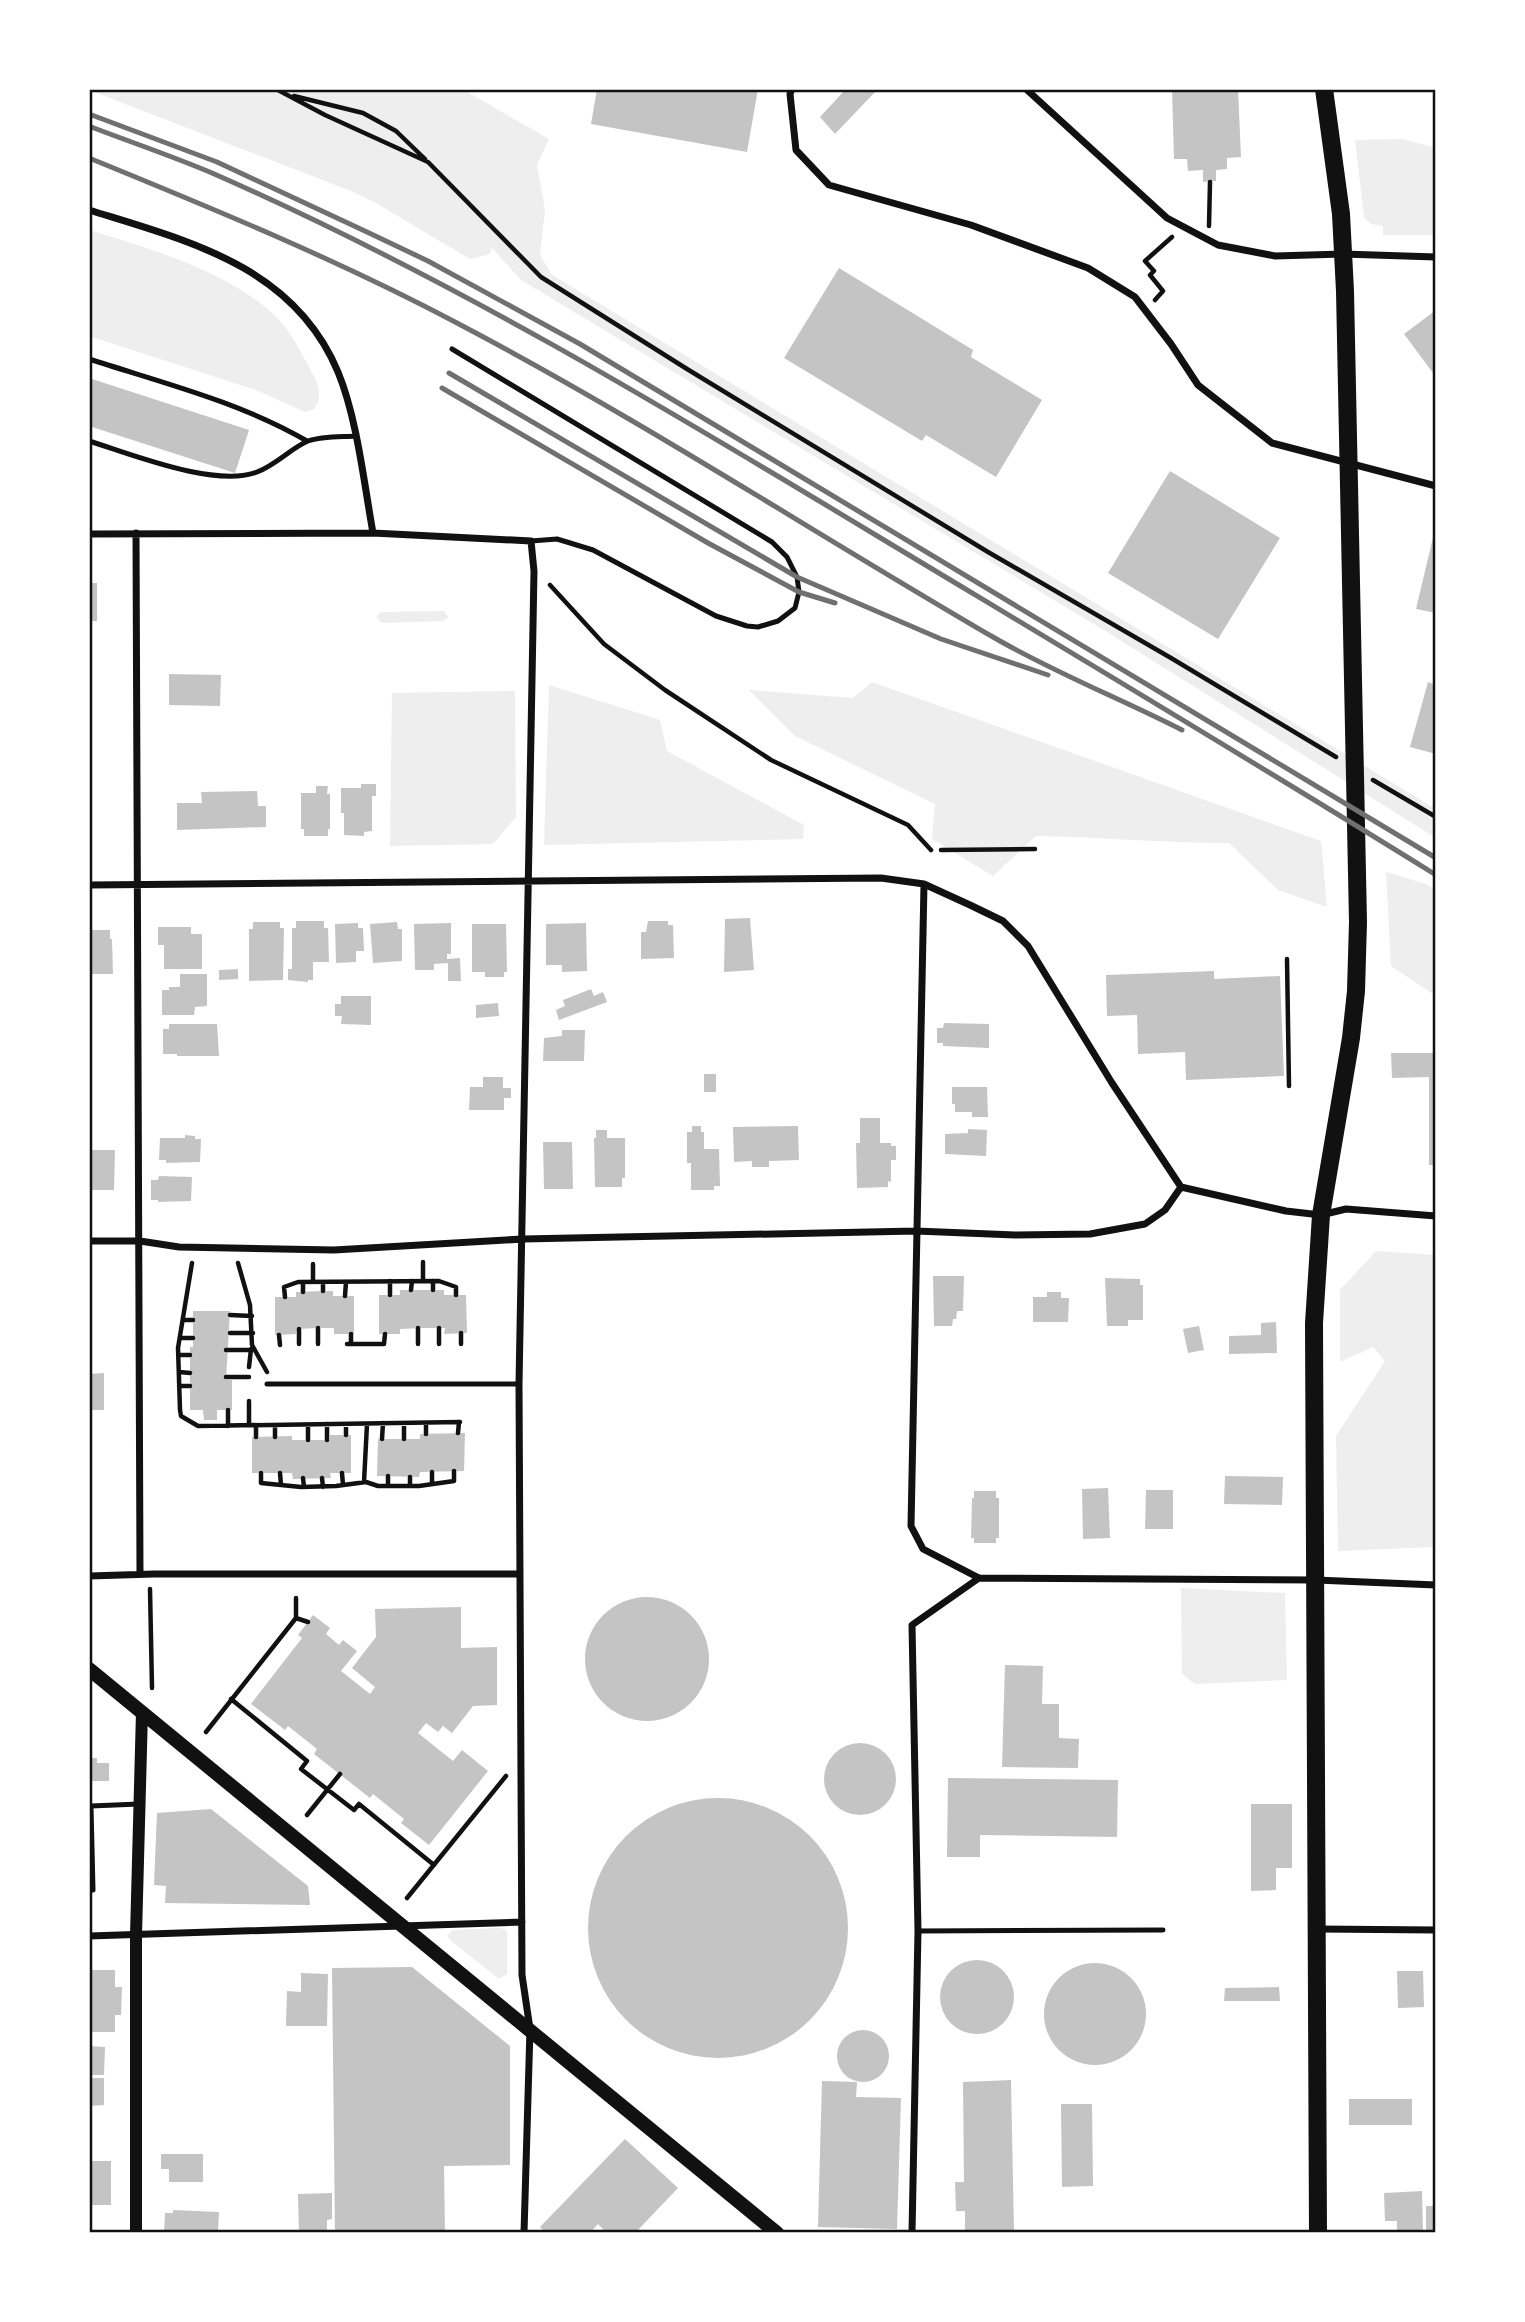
<svg xmlns="http://www.w3.org/2000/svg" width="1525" height="2322" font-family="'Open Sans',sans-serif">
  <style>
    .green { fill: #eee }
    .building { fill: #c4c4c4 }
    .lines { fill: none; stroke-linecap: round; stroke-linejoin: round }
    .path { stroke: #111; stroke-width: 4.5 }
    .service { stroke: #111; stroke-width: 5 }
    .minor { stroke: #111; stroke-width: 7 }
    .tertiary { stroke: #111; stroke-width: 12 }
    .secondary { stroke: #111; stroke-width: 14 }
    .primary { stroke: #111; stroke-width: 18 }
    .rail { stroke: #707070; stroke-width: 5 }
    .neatline { fill: none; stroke: #111; stroke-width: 2.5 }
  </style>
  <rect width="100%" height="100%" fill="#fff"/>
  <path class="green" d="M462 89 549 139 537 165 545 210 540 255 552 275 1436 809V838L1099 627 521 280 492 248 490 254 470 259 376 203 351 191 89 90Z
    M1402 139 1436 148V235H1383V226L1371 224 1364 217 1355 140Z
    M89 230C148 248 224 270 271 312 287 325 298 347 308 365 316 380 325 394 314 409L305 412 256 390 89 336Z
    M444 611 448 617 444 621 383 623 379 621 377 616 381 612Z
    M872 682 1321 841 1327 907 1278 890 1229 843C1164 843 1100 837 1036 836L993 876 932 839 935 804 795 736 749 690 853 698Z
    M549 685 660 720 667 751 804 825 803 839 544 845Z
    M515 691 516 817 493 844 390 846 392 693Z
    M1386 872 1426 884 1436 890V996L1391 966Z
    M1376 1251 1436 1255V1547L1338 1551 1336 1436 1385 1361 1373 1347 1340 1362V1290Z
    M1181 1588 1285 1593 1287 1680 1195 1684 1182 1674Z
    M498 1928 505 1929 507 1933V1974L499 1979 450 1940 447 1935 453 1930Z"/>
  <path class="building" d="M597 89H758L747 152 591 124Z
    M846 89 876 91 835 134 820 117Z
    M1172 89H1238L1241 157 1227 158V169L1216 170V181L1203 182V170L1188 171 1187 159H1174Z
    M839 268 973 350 971 357 1042 400 996 477 926 435 922 441 784 358Z
    M1436 310V377L1404 334Z
    M89 378 249 430 235 473 89 426Z
    M1170 471 1280 538 1218 639 1108 573Z
    M1435 529H1436V613L1416 609Z
    M89 583H97V621H89Z
    M169 674 221 675 220 706 169 705Z
    M1428 682 1436 685V754L1410 747Z
    M361 784H376V796H372V831L364 832V836L344 835V813H341V788H361Z
    M316 786H328L327 794H330V829H328V836H304V829H301V793H316Z
    M257 791 258 806H266V827L177 830V803H202L201 792Z
    M750 918 754 970 724 972 725 919Z
    M296 921H324V928H328L329 962H313V980H308V982L288 980V969H292V928H296Z
    M648 921H668V925H673L674 958 641 959V932H646Z
    M253 922H280V928H284L283 980 249 981V929H253Z
    M397 922 398 929H402V961L373 963 370 924Z
    M358 923V928H363L364 951H356V962L336 963 335 924Z
    M451 923V954H447V959L460 958 461 981H448V963L434 964V970H415L414 924Z
    M586 923 587 971 562 972V965H546V924Z
    M472 924H506L507 972H504V977H485V972H472Z
    M158 927H191V934H202V969H164V945H158Z
    M89 930H110V939H112L113 974H89Z
    M238 969V979L219 980V970Z
    M1214 971V979L1280 976 1284 1076 1186 1080 1185 1052 1138 1054 1137 1015 1107 1016 1106 975Z
    M180 974H207V1006L195 1007 194 1015H162V990H169V987H180Z
    M591 989 594 996 603 992 607 1002 559 1020 556 1010 565 1006 563 1000Z
    M341 996H371V1025L341 1024 342 1016H335V1004H341Z
    M498 1003 499 1016 476 1018V1005Z
    M944 1023 989 1024V1048L943 1046V1043H937V1028H943Z
    M169 1024H217L219 1056H177V1054H163V1029H169Z
    M562 1030H585L584 1061H543L544 1038 562 1036Z
    M1391 1053H1436V1165H1429V1077L1392 1078Z
    M704 1074H716V1092H704Z
    M483 1077H503V1088H511V1098H504V1110H469L470 1087H483Z
    M952 1087H987L988 1117H972V1112H955V1104H952Z
    M860 1118H880V1143H891V1146H896V1160H891V1182L888 1181V1187L857 1188 856 1143H860Z
    M692 1126H701V1132H704V1149H719L720 1186H714V1190H691V1163H687V1132H692Z
    M798 1126 799 1160 769 1161V1167H752V1161L734 1162 733 1127Z
    M968 1129 987 1130 986 1156 945 1154V1134L968 1133Z
    M596 1130H607V1138H625V1178H622V1187H595L594 1138H596Z
    M185 1135 195 1136V1139H201L200 1162 166 1163V1160H159L160 1138H185Z
    M543 1142H572L573 1189H544Z
    M89 1150H115L114 1190H89Z
    M159 1176 192 1177 191 1201 158 1202V1200H151V1180H158Z
    M933 1276H964L963 1311H957L956 1319H953L952 1326H934Z
    M1105 1278 1140 1279V1285H1143V1320H1128V1326H1107Z
    M400 1290H444V1295H466L467 1333 444 1334 445 1328H423L400 1329V1334H379V1295H400Z
    M323 1291H333V1296H354V1334H334V1328H318L297 1329 296 1334 275 1335V1297H296V1292Z
    M1047 1292H1061V1298H1069L1068 1322H1033V1297H1047Z
    M193 1311H230L226 1380H232V1410H217V1420H204L203 1410H190V1347H193Z
    M1276 1322 1277 1353 1229 1354V1336L1261 1335V1323Z
    M1199 1326 1204 1350 1188 1353 1183 1329Z
    M104 1373V1410H89V1374Z
    M465 1433 464 1471 420 1472 419 1477 377 1476 378 1439H420V1434Z
    M330 1435H351V1473H330L331 1478 293 1479 292 1473H252V1437L292 1436V1440H330Z
    M1225 1476 1283 1477 1282 1505 1224 1504Z
    M1108 1488 1110 1538 1083 1539 1082 1489Z
    M1146 1490H1173V1529H1145Z
    M974 1491H996V1498H999V1538H996V1543H974V1538H971L972 1498H974Z
    M585 1659a62 62 0 1 1 124 0a62 62 0 1 1-124 0Z
    M461 1607V1648L497 1647V1705L473 1706 452 1733 443 1726 438 1732 426 1723 418 1733 453 1761 462 1750 488 1771 429 1845 401 1823 404 1819 373 1794 370 1798 314 1754 317 1749 288 1726 285 1730 251 1704 302 1638 298 1635 313 1615 330 1628 326 1634 339 1645 343 1640 357 1651 341 1671 370 1694 375 1687 352 1668 376 1637 375 1609Z
    M1005 1665 1043 1666 1042 1704H1059V1738L1079 1739 1078 1768 1002 1767Z
    M824 1779a36 36 0 1 1 72 0a36 36 0 1 1-72 0Z
    M89 1758H97V1763H109V1781H89Z
    M948 1778 1118 1780 1117 1837 980 1835V1857H947Z
    M588 1928a130 130 0 1 1 260 0a130 130 0 1 1-260 0Z
    M1251 1804H1292V1868H1276V1890L1251 1891Z
    M211 1809 308 1886 310 1905 165 1903 166 1886 154 1885 157 1813Z
    M940 1997a37 37 0 1 1 74 0a37 37 0 1 1-74 0Z
    M1044 2014a51 51 0 1 1 102 0a51 51 0 1 1-102 0Z
    M412 1967 510 2046V2165L444 2166 445 2233H335L332 1968Z
    M89 1970H115V1987H122L121 2015H115V2032H89Z
    M1397 1971H1423L1424 2007 1398 2008Z
    M301 1973 328 1974 327 2026H286L287 1991 301 1992Z
    M1279 1987 1280 2001H1224L1225 1988Z
    M837 2056a26 26 0 1 1 52 0a26 26 0 1 1-52 0Z
    M89 2046 105 2047 104 2075H89Z
    M89 2078H104V2105L89 2106Z
    M1011 2080 1014 2233H965V2211H956L955 2182H964L963 2082Z
    M822 2081 857 2082 856 2097 901 2098 897 2229 818 2227Z
    M1349 2099H1412V2125H1349Z
    M1061 2104H1092L1093 2186 1062 2187Z
    M625 2139 678 2188 635 2233H607L598 2224 590 2233H546L540 2227Z
    M161 2154H203V2182H169V2169H161Z
    M89 2161H111V2205H89Z
    M1422 2191 1423 2233H1397V2221H1385L1384 2193Z
    M332 2193V2219L327 2220V2233H299L298 2194Z
    M1426 2206H1436V2233H1426Z
    M173 2210 219 2212 218 2231 164 2233 165 2213H173Z"/>
  <g class="lines">
    <path class="path" d="M276 89 325 115 428 162 541 277 687 369 988 552 1171 658 1336 757
      M294 96 363 113 396 131 425 159
      M1209 226 1210 182
      M1155 300 1163 291 1150 275 1154 271 1145 261 1172 237
      M550 585 604 644 665 690 771 760 908 825 931 850
      M1373 780 1436 817
      M941 850 1035 849
      M1287 959 1289 1086
      M423 1262V1281
      M192 1263 178 1348 180 1410 181 1416 198 1426 460 1422
      M238 1263 250 1305 252 1345 267 1372
      M313 1264V1282
      M303 1282V1292
      M411 1290 412 1281
      M433 1290V1281
      M323 1291V1282
      M390 1295V1281
      M345 1296 346 1282
      M285 1297 284 1287 298 1282 439 1281 456 1287V1295
      M230 1315 252 1316
      M183 1320H193
      M318 1328V1344
      M418 1328V1344
      M439 1328V1344
      M230 1333H253
      M461 1333V1344
      M279 1335 280 1345
      M180 1338H193
      M299 1344V1329
      M347 1344H383
      M351 1344V1334
      M384 1344 385 1334
      M226 1350H251
      M179 1355H190
      M249 1367 251 1349
      M179 1372 190 1373
      M226 1377H249
      M179 1386H190
      M249 1401V1425
      M346 1424V1435
      M256 1425V1437
      M308 1425V1440
      M228 1426V1410
      M458 1433 459 1422
      M426 1434V1423
      M275 1437V1425
      M382 1439 383 1423
      M404 1439V1423
      M327 1440V1424
      M432 1472V1484
      M261 1473V1483L301 1487 336 1486 366 1482 378 1486H419L454 1481V1471
      M280 1473 281 1485
      M342 1473 343 1485
      M388 1476V1486
      M410 1477V1486
      M303 1478 304 1487
      M322 1478 323 1487
      M364 1482 367 1424
      M150 1589 152 1688
      M296 1618 308 1622
      M231 1699 307 1761 301 1769 354 1810 359 1804 434 1865
      M206 1732 296 1618V1598
      M307 1815 340 1774
      M407 1898 506 1776"/>
    <path class="service" d="M452 349 772 542 787 557 797 577 799 592 795 608 778 621 758 627 747 626 716 616 593 550 557 539 531 541
      M89 359C163 383 240 402 307 441
      M89 441C131 454 215 488 257 472 276 465 291 448 308 441 322 436 341 437 356 436
      M267 1384H519
      M89 1890H93L91 1806 139 1804
      M918 1931 1163 1930"/>
    <path class="minor" d="M792 89 790 94 796 150 829 185 971 225 1088 268 1135 297 1171 344 1198 385 1272 443 1436 486
      M1026 89 1167 218 1218 245 1275 256 1343 254 1436 257
      M89 210C188 241 294 266 338 372 357 418 364 483 373 533
      M136 533 140 1574
      M89 534 373 533 531 541 534 571 519 1384 522 1975 530 2029 524 2233
      M924 884 911 1526 923 1549 979 1578 1316 1580 1436 1585
      M89 885 881 878 924 884 970 905 1003 921 1028 946 1112 1083 1181 1187 1286 1211 1321 1215 1346 1209 1436 1216
      M89 1241H140L179 1247 334 1250 523 1239 916 1231 1015 1235 1090 1234 1145 1224 1165 1210 1181 1187
      M89 1576 154 1574H519
      M1318 1929 1436 1930
      M89 1936 522 1922
      M912 2233 918 1931 912 1625 979 1578"/>
    <path class="tertiary" d="M136 2233V1935L142 1712"/>
    <path class="secondary" d="M89 1669 777 2233"/>
    <path class="primary" d="M1318 2233 1314 1323 1321 1215 1351 1038 1356 991 1358 922 1345 291 1341 214 1324 89"/>
    <path class="rail" d="M89 114 217 162 367 232 428 261 580 344 1436 858
      M89 126C130 142 172 156 212 173 445 275 662 406 879 537 1065 649 1251 760 1436 875
      M89 158C214 209 338 260 457 323 640 419 814 533 993 637 1053 672 1119 698 1182 730
      M449 373 797 577 941 639 1048 675
      M442 388 708 543 799 592 835 603"/>
  </g>
  <rect width="1525" height="2322" fill="none" stroke="#ffffff" stroke-width="182"/>
  <rect x="91" y="91" width="1343" height="2140" class="neatline"/>
</svg>
